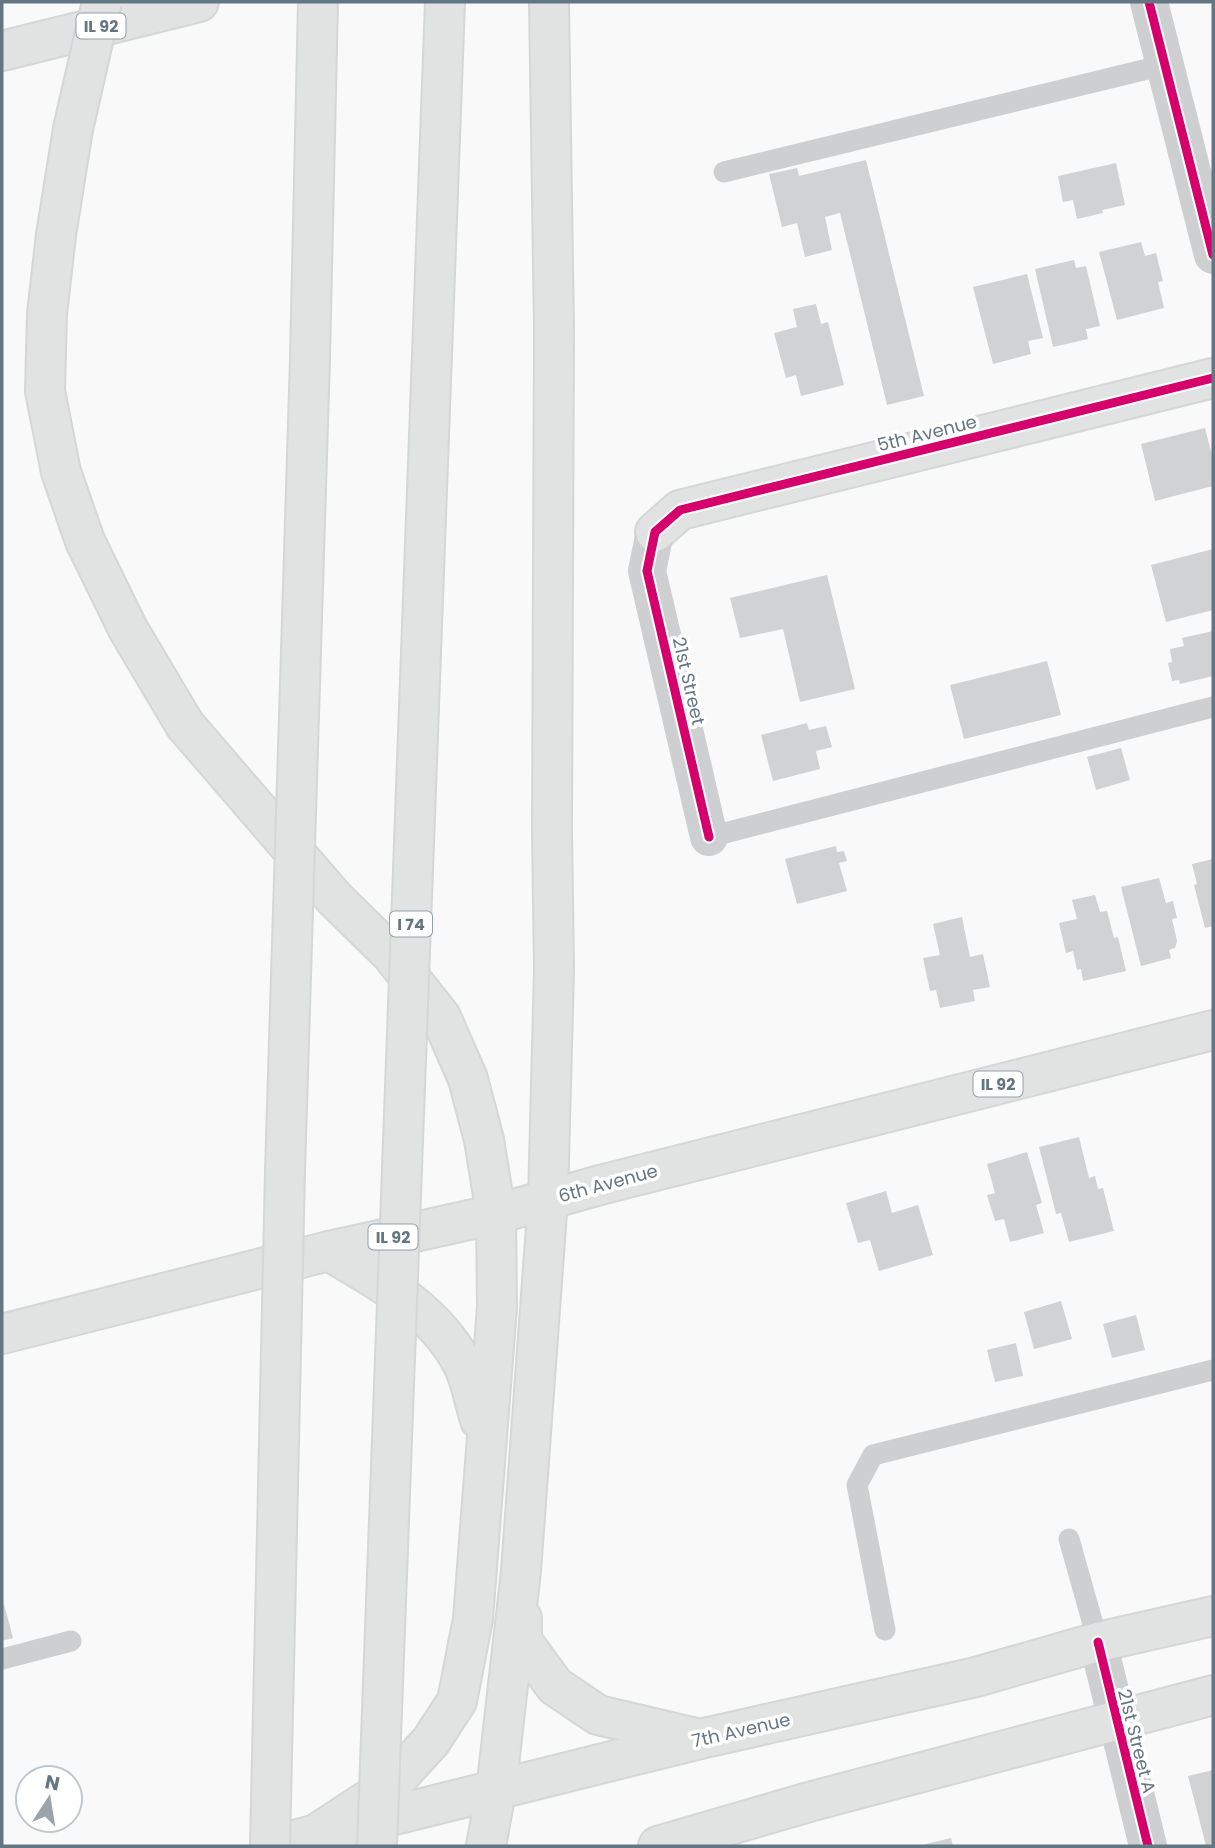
<svg xmlns="http://www.w3.org/2000/svg" width="1215" height="1848" font-family="Poppins,sans-serif">
  <style>
    .building { fill: #d0d2d3 }
    .lines { fill: none; stroke-linecap: round; stroke-linejoin: round }
    .secondary-casing { stroke: #d5d6d7; stroke-width: 42 }
    .primary-casing { stroke: #d5d6d7; stroke-width: 42 }
    .highway-casing { stroke: #d5d6d6; stroke-width: 42 }
    .lane { stroke: #cecfd0; stroke-width: 21 }
    .street { stroke: #cecfd0; stroke-width: 38 }
    .secondary { stroke: #e1e2e2; stroke-width: 38 }
    .primary { stroke: #e1e2e2; stroke-width: 38 }
    .highway { stroke: #e1e2e2; stroke-width: 38 }
    .highway-bridge-casing { stroke: #d5d6d6; stroke-width: 42; stroke-linecap: butt }
    .highway-bridge { stroke: #e1e2e2; stroke-width: 38 }
    .cycleway-casing { stroke: #fff; stroke-width: 13 }
    .cycleway { stroke: #d6006c; stroke-width: 9 }
    .labels { text-anchor: middle; dominant-baseline: central; stroke-width: 7; stroke-linejoin: round; paint-order: stroke }
    .shield { fill: #fff; stroke: #939fa8; stroke-width: 2 }
    .shield-label { font-size: 16px; font-weight: bold; fill: #657683 }
    .street-label { font-size: 18px; fill: #657683; stroke: #fff }
  </style>
  <rect width="100%" height="100%" fill="#f9f9f9"/>
  <path class="building" d="M866 160 924 396 887 405 840 213 825 217 832 250 805 257 797 223 782 227 769 174 797 168 799 176Z
    M1116 163 1125 205 1102 210 1103 213 1077 219 1073 200 1063 202 1058 176Z
    M1141 242 1145 256 1156 253 1163 281 1158 282 1164 308 1117 320 1099 252Z
    M1074 260 1076 268 1086 266 1100 326 1086 329 1088 339 1053 347 1035 269Z
    M1027 274 1043 338 1028 341 1031 354 993 364 973 287Z
    M816 304 821 324 828 322 844 385 801 396 796 375 786 378 774 333 797 327 793 309Z
    M1205 428 1213 459V486L1155 501 1141 444Z
    M1213 549V610L1166 622 1151 565Z
    M827 575 855 689 800 702 783 629 740 638 730 598Z
    M1213 631V676L1180 684 1179 680 1172 681 1168 663 1172 662 1170 649 1184 646 1182 638Z
    M1047 661 1061 715 964 739 950 685Z
    M807 723 809 730 826 726 832 747 816 751 820 769 773 781 761 735Z
    M1121 748 1130 780 1096 790 1087 757Z
    M836 846 837 852 844 851 847 861 839 863 847 891 797 904 785 859Z
    M1213 859V926L1205 928 1194 885 1197 884 1192 864Z
    M1159 878 1166 903 1173 901 1177 918 1172 919 1177 941 1175 948 1169 950 1171 958 1141 966 1121 887Z
    M1095 895 1100 912 1107 911 1114 938 1118 937 1126 971 1083 981 1081 969 1077 970 1073 951 1066 953 1059 923 1077 919 1072 900Z
    M962 917 970 957 983 954 990 987 973 990 975 1001 940 1008 936 990 930 991 923 958 940 955 933 924Z
    M1079 1137 1089 1178 1095 1176 1098 1189 1103 1188 1114 1231 1069 1242 1061 1213 1056 1214 1039 1147Z
    M1027 1152 1042 1203 1036 1205 1044 1233 1010 1242 1004 1219 995 1221 987 1195 995 1193 987 1164Z
    M886 1191 892 1213 918 1205 933 1255 879 1271 870 1240 858 1243 846 1203Z
    M1061 1301 1072 1339 1034 1349 1024 1312Z
    M1136 1315 1145 1350 1112 1358 1103 1324Z
    M1016 1343 1023 1376 995 1382 987 1350Z
    M4 1604 13 1638 2 1641V1605Z
    M1213 1770V1846H1206L1188 1776Z
    M951 1838 953 1846H922V1845Z"/>
  <g class="lines">
    <g class="secondary-casing">
      <path id="secondary" d="M655 532 680 510 1213 378
        M270 1846 700 1739 976 1677 1098 1642 1213 1616
        M658 1846 809 1802 1213 1695"/>
    </g>
    <g class="primary-casing">
      <path id="primary" d="M2 51 199 2
        M2 1334 329 1251 496 1214 604 1184 1213 1030"/>
    </g>
    <g class="highway-casing">
      <path id="highway" d="M73 129 56 235 47 314 45 391 61 472 85 541 128 629 185 725 335 899 391 954 441 1017 468 1079 484 1140 496 1214 497 1307 473 1619 457 1701 431 1741 391 1785 313 1836
        M329 1251C379 1281 434 1309 462 1363 471 1379 474 1402 480 1420
        M522 1618V1641L555 1686 598 1715 700 1739
        M486 1846 496 1791 521 1571 548 1199 554 970 552 830 554 329 549 2"/>
    </g>
    <path class="lane" d="M724 172 1164 65
      M709 837 1213 707
      M1069 1539 1098 1642
      M885 1630 857 1485 873 1455 1213 1370
      M2 1659 71 1641"/>
    <path class="street" d="M1149 2 1213 255
      M655 532 647 571 709 837
      M1098 1642 1148 1846"/>
    <use href="#secondary" class="secondary"/>
    <use href="#primary" class="primary"/>
    <use href="#highway" class="highway"/>
    <g class="highway-bridge-casing">
      <path id="highway-bridge" d="M73 129 102 2
        M270 1846 285 1171 310 358 318 2
        M377 1846 445 2"/>
    </g>
    <use href="#highway-bridge" class="highway-bridge"/>
    <g class="cycleway-casing">
      <path id="cycleway" d="M1149 2 1213 255
        M709 837 647 571 655 532 680 510 1213 378
        M1098 1642 1148 1846"/>
    </g>
    <use href="#cycleway" class="cycleway"/>
  </g>
  <g class="labels">
    <g class="shield">
      <rect x="76.5" y="13.5" width="49" height="25" rx="5"/>
      <rect x="390" y="911.5" width="42" height="25" rx="5"/>
      <rect x="973.5" y="1071.5" width="49" height="25" rx="5"/>
      <rect x="368.5" y="1224.5" width="49" height="25" rx="5"/>
    </g>
    <g class="shield-label">
      <text x="101" y="26">IL 92</text>
      <text x="411" y="924">I 74</text>
      <text x="998" y="1084">IL 92</text>
      <text x="393" y="1237">IL 92</text>
    </g>
    <g class="street-label">
      <text transform="translate(927 433) rotate(-14)">5th Avenue</text>
      <text transform="translate(689 681) rotate(77)">21st Street</text>
      <text transform="translate(608 1183) rotate(-15)">6th Avenue</text>
      <text transform="translate(741 1730) rotate(-13)">7th Avenue</text>
      <text transform="translate(1137 1741) rotate(76)">21st Street A</text>
    </g>
  </g>
  <rect width="1215" height="1848" fill="none" stroke="#657683" stroke-width="7"/>
  <g transform="translate(49 1799) rotate(12)"><circle r="33" fill="#ffffff" stroke="#c1c8cd" stroke-width="2"/>
  <path d="M0-5L12 26L0 18L-12 26Z" fill="#99a4ac"/>
  <text y="-10" font-size="19" font-weight="bold" text-anchor="middle" fill="#657683">N</text>
  </g>
</svg>
